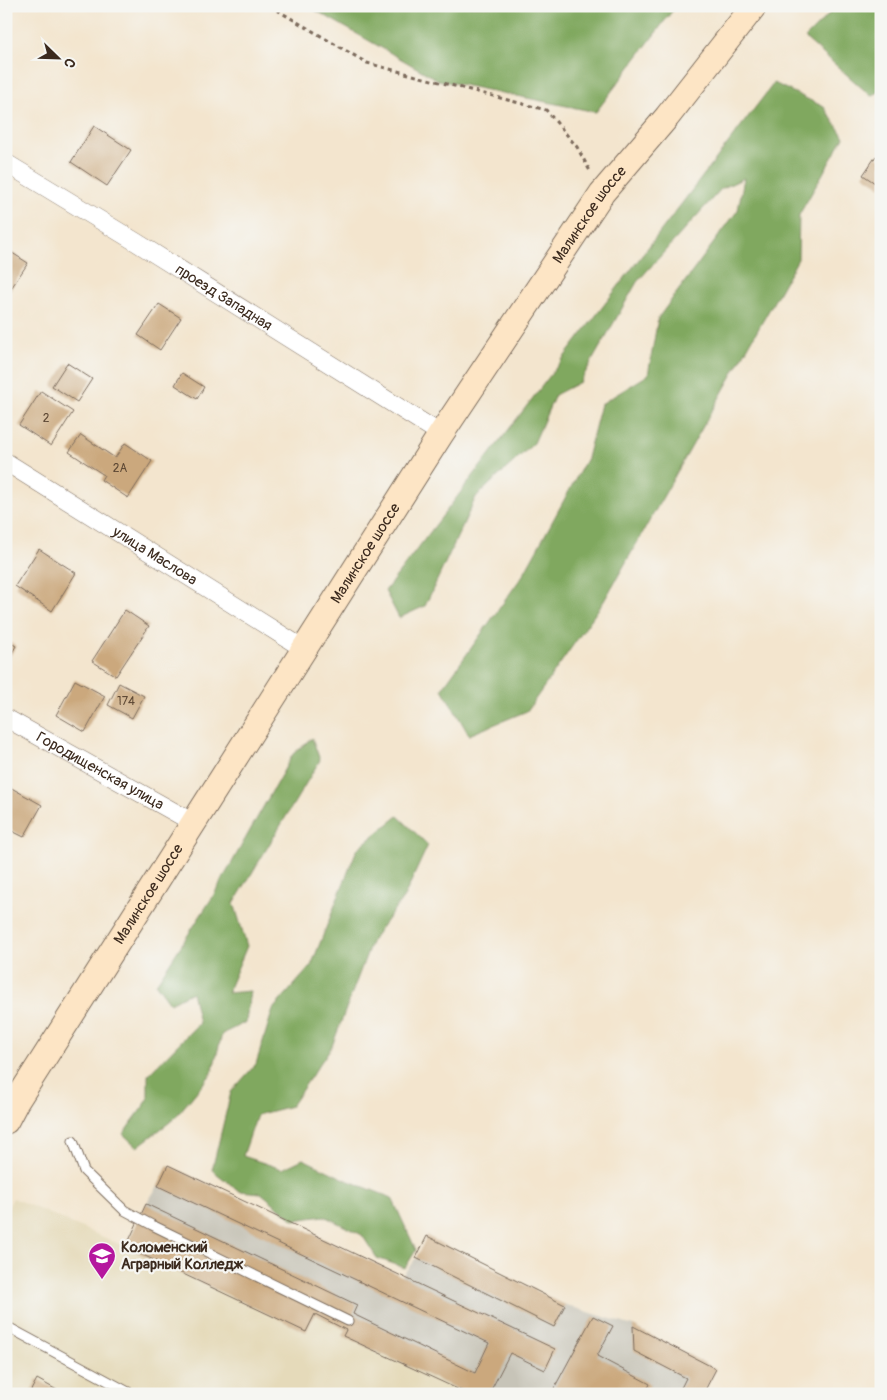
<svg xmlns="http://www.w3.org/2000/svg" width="887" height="1400" font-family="Pangolin,sans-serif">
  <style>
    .built { fill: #e5daba }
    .industrial { fill: #c7c4b8 }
    .forest { fill: #80a85f; stroke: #5e693e }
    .building { fill: #cba87d }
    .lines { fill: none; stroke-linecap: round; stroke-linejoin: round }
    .lane-casing { stroke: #7b6b5c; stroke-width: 11 }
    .street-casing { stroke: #7b6b5c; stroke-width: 19 }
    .secondary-casing { stroke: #7b6b5c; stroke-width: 27 }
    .path { stroke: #7b6b5c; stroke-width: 3; stroke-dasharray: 4 4; stroke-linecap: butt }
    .lane { stroke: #fff; stroke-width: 9 }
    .street { stroke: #fff; stroke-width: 18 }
    .secondary { stroke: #fde5c5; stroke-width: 25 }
    .labels { text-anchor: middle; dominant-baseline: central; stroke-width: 4.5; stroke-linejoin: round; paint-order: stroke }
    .number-label { font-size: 12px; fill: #5f4a36 }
    .street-label { font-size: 15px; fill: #3b2a1e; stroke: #f6f6f2 }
    .poi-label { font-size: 15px; font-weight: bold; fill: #3b2a1e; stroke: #f6f6f2; text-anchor: start }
  </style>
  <rect width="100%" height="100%" fill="#f6f6f2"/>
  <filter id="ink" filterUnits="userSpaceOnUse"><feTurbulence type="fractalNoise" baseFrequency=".02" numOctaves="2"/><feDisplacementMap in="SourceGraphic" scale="10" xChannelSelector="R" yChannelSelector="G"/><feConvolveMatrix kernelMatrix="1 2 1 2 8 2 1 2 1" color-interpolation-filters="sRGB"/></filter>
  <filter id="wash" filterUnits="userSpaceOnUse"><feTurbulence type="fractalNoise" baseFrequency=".0096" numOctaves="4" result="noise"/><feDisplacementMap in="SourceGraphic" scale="20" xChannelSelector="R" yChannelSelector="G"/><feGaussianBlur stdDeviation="1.12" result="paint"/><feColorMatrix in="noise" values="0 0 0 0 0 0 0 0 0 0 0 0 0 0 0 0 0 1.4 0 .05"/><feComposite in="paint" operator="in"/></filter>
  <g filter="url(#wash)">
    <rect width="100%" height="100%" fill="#f3e5ce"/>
    <path class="built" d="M13 1198 126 1247 306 1332 315 1314 346 1330 344 1336 464 1392 463 1394H6V1211Z"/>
    <path class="industrial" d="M168 1165 402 1276 416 1258 633 1326 716 1369 703 1394H463V1392L343 1336 346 1330 315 1314 306 1332 126 1247 146 1204 158 1186Z"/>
    <path class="forest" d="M308 6H676L596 112 438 80Z
      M837 6H865L881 13V91L871 96 805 38Z
      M774 83 824 107 844 137 799 215 798 259 604 601 527 711 469 735 442 689 523 575 587 458 601 404 648 375 658 318 738 210 744 178 721 189 637 282 580 382 555 395 534 443 476 497 425 606 399 618 385 591Z
      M312 738 320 760 234 903 247 946 227 993 250 991 246 1022 222 1034 212 1073 174 1119 137 1147 123 1134 148 1100V1075L199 1023 192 992 170 1003 156 984 212 898 293 754Z
      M398 816 428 845 404 897 372 940 332 1046 291 1106 257 1115 243 1156 282 1169 303 1159 349 1181 392 1198 416 1250 405 1268 377 1258 362 1235 324 1216 294 1220 261 1193 239 1191 212 1170 231 1092 256 1064 273 1009 311 966 357 849Z"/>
    <g id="blocks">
      <path class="building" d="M94 126 131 150 107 186 71 162Z
        M876 156 881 159V187L863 175Z
        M6 249 28 263 6 296Z
        M159 304 181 318 160 350 138 335Z
        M67 363 92 379 77 402 52 386Z
        M182 373 204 387 197 399 175 385Z
        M41 391 73 412 51 446 19 425Z
        M81 435 115 458 125 443 152 461 128 498 101 480 104 475 69 452Z
        M39 549 76 573 52 611 15 586Z
        M125 610 149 626 116 676 92 661Z
        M6 640 16 646 6 663Z
        M75 680 105 696 85 732 56 715Z
        M119 683 144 696 132 718 108 705Z
        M6 785 42 805 24 837 6 828Z
        M168 1165 555 1349 545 1370 510 1353 489 1394H463L464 1392 343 1336 346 1330 315 1314 306 1332 126 1247 146 1204 357 1305 353 1314 475 1373 489 1343 158 1186Z
        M427 1236 565 1305 554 1327 416 1258Z
        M593 1316 613 1326 597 1356 650 1384 645 1394H551Z
        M633 1326 716 1369 703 1394H678L686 1378 634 1351Z
        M37 1379 64 1394H29Z"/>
    </g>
  </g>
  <g filter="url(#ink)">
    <use href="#blocks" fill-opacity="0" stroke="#7b6b5c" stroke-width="1"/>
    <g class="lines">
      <g class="lane-casing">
        <path id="lane" d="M73 1141 84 1171 124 1210 152 1225 348 1321
          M6 1326 132 1394"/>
      </g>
      <g class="street-casing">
        <g id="street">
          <path id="s1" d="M6 163 136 242 441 434"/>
          <path id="s2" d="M6 462 304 649"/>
          <path id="s3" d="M6 718 194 823"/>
        </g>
      </g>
      <g class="secondary-casing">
        <g id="secondary">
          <path id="s4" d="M6 1121 16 1102 441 434 602 193 667 117 754 6"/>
        </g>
      </g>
      <path class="path" d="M270 6 367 63 546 110 577 147 590 171"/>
      <use href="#lane" class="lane"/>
      <use href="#street" class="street"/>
      <use href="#secondary" class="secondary"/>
    </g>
  </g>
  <defs>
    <g id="university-pin" transform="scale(1.4375)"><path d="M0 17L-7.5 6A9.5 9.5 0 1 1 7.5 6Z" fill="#b5179e" stroke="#f6f6f2"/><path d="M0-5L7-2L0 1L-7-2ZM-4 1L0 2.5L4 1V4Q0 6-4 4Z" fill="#fff"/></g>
  </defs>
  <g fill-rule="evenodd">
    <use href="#university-pin" x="102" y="1256"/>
  </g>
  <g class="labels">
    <g class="number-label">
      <text x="46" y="418">2</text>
      <text x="120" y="468">2А</text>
      <text x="126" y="701">174</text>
    </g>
    <g class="street-label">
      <text stroke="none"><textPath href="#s4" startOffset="1078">Малинское шоссе</textPath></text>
      <text stroke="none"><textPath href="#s1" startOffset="256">проезд Западная</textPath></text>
      <text stroke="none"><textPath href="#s4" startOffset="672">Малинское шоссе</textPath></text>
      <text stroke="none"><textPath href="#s2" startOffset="176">улица Маслова</textPath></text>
      <text stroke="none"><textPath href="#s3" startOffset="108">Городищенская улица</textPath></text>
      <text stroke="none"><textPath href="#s4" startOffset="268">Малинское шоссе</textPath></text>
    </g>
    <g class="poi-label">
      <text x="121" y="1247">Коломенский<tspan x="121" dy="17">Аграрный Колледж</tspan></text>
    </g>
  </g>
  <rect width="887" height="1400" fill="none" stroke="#f6f6f2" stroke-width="25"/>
  <g transform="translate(58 58) rotate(113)" stroke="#f6f6f2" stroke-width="4" paint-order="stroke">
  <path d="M0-4L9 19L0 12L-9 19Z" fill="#3b2a1e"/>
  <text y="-8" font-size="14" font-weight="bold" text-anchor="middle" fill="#3b2a1e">С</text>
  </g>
</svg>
